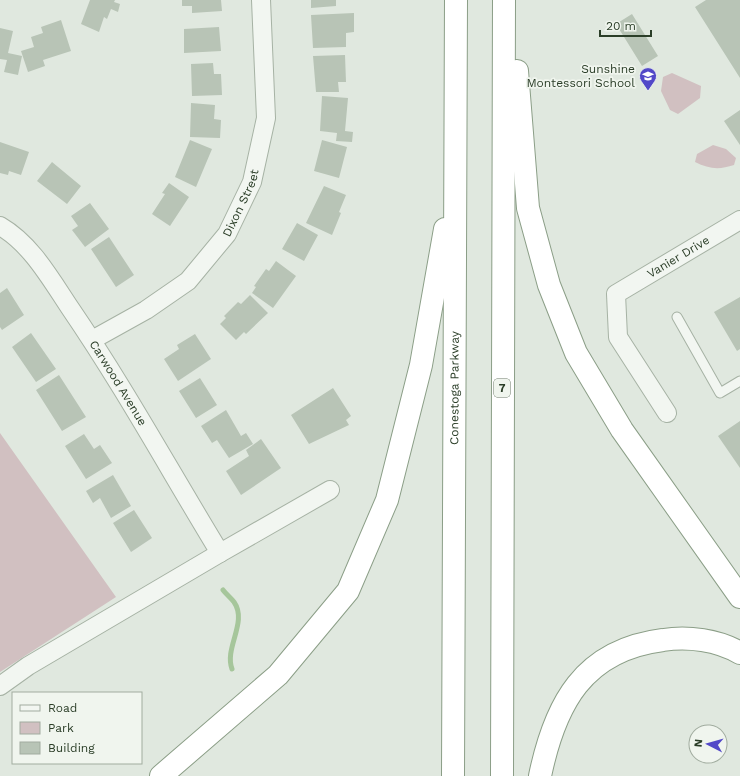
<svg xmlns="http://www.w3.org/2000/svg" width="740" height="776" font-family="'Work Sans',sans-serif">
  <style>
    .green { fill: #d1c0c1 }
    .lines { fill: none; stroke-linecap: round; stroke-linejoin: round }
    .stream { stroke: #a6c69b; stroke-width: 5 }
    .building { fill: #b8c4b6 }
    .service-casing { stroke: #a6b2a4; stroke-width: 11 }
    .minor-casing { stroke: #a6b2a4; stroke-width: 20 }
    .motorway-casing { stroke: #8b9e87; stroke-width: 24 }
    .service { stroke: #f2f6f1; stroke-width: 9 }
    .minor { stroke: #f2f6f1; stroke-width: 18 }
    .motorway { stroke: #fff; stroke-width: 22 }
    .labels { text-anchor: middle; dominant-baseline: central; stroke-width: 3.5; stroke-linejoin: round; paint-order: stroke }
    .shield { fill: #f0f5ee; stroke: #667563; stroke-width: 1 }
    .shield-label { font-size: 11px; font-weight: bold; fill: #2b3e28 }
    .poi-label { font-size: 12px; fill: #2b3e28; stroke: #f0f5ee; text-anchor: end }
    .street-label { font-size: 12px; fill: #2b3e28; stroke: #f0f5ee }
  </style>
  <rect width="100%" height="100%" fill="#e0e8df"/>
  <path class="green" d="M672 73 701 86 700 98 678 114 670 110 661 91 663 77Z
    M713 145 726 149 736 158 734 165C719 170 709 169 695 162L697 154Z
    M0 433 116 597 0 672Z"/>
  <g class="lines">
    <path class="stream" d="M223 590C226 594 231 598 234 602 248 622 224 648 232 669"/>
  </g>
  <path class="building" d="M90 0H115L114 2 120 4 118 12 111 9 107 19 104 17 99 32 81 24Z
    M182 0H221L222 11 192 13V6H182Z
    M311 0H336V6L311 8Z
    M706 0H740V78L695 7Z
    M354 13V32L346 33V47L313 48 311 15Z
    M632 14 658 56 642 66 616 24Z
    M61 20 71 51 43 60 45 66 28 72 21 51 34 47 31 37 43 33 41 27Z
    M219 27 221 51 184 53V29Z
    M0 28 13 31 8 53 22 56 18 75 4 72 7 60 0 59Z
    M345 55 346 82H338L339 92H316L313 56Z
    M213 63 214 74H221L222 95 192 96 191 64Z
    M322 96 348 98 345 131 353 132 352 142 336 141 337 133 320 131Z
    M191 103 215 105 214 119 221 120 220 138 190 137Z
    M740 110V145L724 121Z
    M190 140 212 149 196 187 175 177Z
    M322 140 347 147 339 178 314 171Z
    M0 142 29 152 21 175 9 171 8 175 0 173Z
    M52 162 81 186 67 204 37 181Z
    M169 183 189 197 170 226 152 214 165 194 162 193Z
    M324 186 346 195 339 212 341 213 332 235 306 223Z
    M90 203 109 229 85 247 72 230 78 226 71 216Z
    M297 223 318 235 304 261 282 249Z
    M109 237 134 275 116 287 91 249Z
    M276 261 296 276 273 308 252 293 256 287 254 286 266 269 269 271Z
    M7 288 24 315 2 330 0 327V293Z
    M250 295 268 313 246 334 244 332 236 340 220 324 226 318 224 316 238 302 241 304Z
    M740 297V349L737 351 714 312Z
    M31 333 56 369 36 382 12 347Z
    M195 334 211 359 178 381 164 359 179 349 177 345Z
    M59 375 86 417 62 431 36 390Z
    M200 378 217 405 196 418 179 391Z
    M333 388 351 416 346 420 349 425 309 444 291 415Z
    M226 410 241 436 246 433 253 444 229 458 217 440 212 443 201 426Z
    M740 421V468L718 436Z
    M84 434 94 449 100 445 112 463 86 479 65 446Z
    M261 439 281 468 241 495 226 471 249 456 246 450Z
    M113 475 131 506 111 518 100 498 93 503 86 491Z
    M134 510 152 538 131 552 113 523Z"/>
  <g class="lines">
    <g class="service-casing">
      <path id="service" d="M677 317 720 393 740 381"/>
    </g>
    <g class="minor-casing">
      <g id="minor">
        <path id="s1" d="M0 226C31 244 50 278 70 308 124 387 170 471 220 553"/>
        <path id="s2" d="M92 340 146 310 188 281 227 234 252 182 266 118 261 0"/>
        <path id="s3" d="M667 413 618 337 616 294 740 220"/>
        <path d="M0 686 28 666 220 553 330 490"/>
      </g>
    </g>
    <g class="motorway-casing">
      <g id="motorway">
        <path d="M517 71 528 208 549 285 576 353 622 430 740 597"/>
        <path d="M161 776 278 675 348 591 387 500 421 365 445 229"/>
        <path id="s4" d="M453 776 456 0"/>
        <path d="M502 776 504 0"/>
        <path d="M540 776C555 704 583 650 663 640 688 636 718 640 740 653"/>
      </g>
    </g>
    <use href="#service" class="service"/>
    <use href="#minor" class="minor"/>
    <use href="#motorway" class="motorway"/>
  </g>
  <defs>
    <g id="school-pin" transform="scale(0.9)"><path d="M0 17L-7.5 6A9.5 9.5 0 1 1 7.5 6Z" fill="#5248c8" stroke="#f0f5ee"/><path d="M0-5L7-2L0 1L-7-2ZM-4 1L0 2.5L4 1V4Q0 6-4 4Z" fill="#fff"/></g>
  </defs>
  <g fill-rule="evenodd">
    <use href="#school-pin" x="648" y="76"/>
  </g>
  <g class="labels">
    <rect class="shield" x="494" y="379" width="16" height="18" rx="3"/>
    <g class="shield-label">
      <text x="502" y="388">7</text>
    </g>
    <g class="poi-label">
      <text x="635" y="69">Sunshine<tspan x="635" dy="14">Montessori School</tspan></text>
    </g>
    <g class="street-label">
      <text stroke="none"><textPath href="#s2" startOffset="208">Dixon Street</textPath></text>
      <text stroke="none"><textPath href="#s3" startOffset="206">Vanier Drive</textPath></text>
      <text stroke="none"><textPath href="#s1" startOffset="198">Carwood Avenue</textPath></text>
      <text stroke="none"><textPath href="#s4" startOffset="388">Conestoga Parkway</textPath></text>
    </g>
  </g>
  <rect x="12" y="692" width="130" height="72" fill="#f0f5ee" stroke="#a1ac9f"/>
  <rect x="20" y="705" width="20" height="6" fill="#f2f6f1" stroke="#a1ac9f"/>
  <text x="48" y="712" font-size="12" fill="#2b3e28">Road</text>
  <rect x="20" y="722" width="20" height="12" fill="#d1c0c1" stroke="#a1ac9f"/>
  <text x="48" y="732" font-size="12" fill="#2b3e28">Park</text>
  <rect x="20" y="742" width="20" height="12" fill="#b8c4b6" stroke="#a1ac9f"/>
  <text x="48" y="752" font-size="12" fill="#2b3e28">Building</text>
  <g transform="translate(708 744) rotate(276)"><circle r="19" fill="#f0f5ee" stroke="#a1ac9f"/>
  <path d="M0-3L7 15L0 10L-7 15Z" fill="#5248c8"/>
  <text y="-6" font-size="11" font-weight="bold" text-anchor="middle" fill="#2b3e28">N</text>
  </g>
  <path d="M600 30v6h51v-6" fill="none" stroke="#2b3e28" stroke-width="2"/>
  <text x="606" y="30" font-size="12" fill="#2b3e28" stroke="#f0f5ee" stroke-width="3" paint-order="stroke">20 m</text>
</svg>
